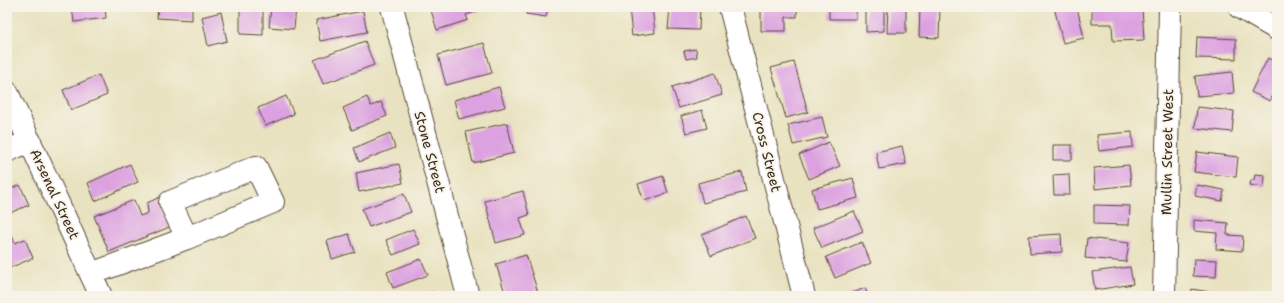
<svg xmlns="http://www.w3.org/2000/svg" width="1284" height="303" font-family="'Shantell Sans',sans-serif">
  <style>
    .building { fill: #dca1e0 }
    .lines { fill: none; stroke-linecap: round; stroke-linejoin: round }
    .minor-casing { stroke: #554636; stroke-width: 24 }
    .highway-casing { stroke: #554636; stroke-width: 24 }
    .minor { stroke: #fff; stroke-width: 22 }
    .highway { stroke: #fff; stroke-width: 22 }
    .labels { text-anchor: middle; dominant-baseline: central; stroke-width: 3.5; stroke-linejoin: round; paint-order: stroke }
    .street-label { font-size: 14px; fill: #3b2a1e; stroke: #f7f3e8 }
  </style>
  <rect width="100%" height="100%" fill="#f7f3e8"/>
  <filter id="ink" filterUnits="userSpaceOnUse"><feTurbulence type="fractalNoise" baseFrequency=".025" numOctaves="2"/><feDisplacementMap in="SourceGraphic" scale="8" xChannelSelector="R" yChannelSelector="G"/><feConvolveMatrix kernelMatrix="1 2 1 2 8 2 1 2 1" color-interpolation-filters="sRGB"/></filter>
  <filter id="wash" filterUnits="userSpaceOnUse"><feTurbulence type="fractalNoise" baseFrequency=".012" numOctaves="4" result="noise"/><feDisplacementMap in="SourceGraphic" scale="16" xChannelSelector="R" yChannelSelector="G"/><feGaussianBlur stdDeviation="0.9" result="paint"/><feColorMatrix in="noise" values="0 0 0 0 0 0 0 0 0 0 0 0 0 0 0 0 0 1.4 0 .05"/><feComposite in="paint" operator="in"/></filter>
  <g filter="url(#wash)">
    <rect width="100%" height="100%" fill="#e9e2c0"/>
    <g id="blocks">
      <path class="building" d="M72 7H105L106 18 74 22Z
        M158 7H192V20L157 18Z
        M240 7H263V35L240 34Z
        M271 7H296L294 29 269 27Z
        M430 7H480L481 10 466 15 468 20 437 30Z
        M518 7H548L546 17 526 14 527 9Z
        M629 7H652L655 33 632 36Z
        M670 7H700L699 30 668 29Z
        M761 7H797V17H786V31H761Z
        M829 7H856V19H829Z
        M866 7H884V31L866 32Z
        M888 7H906V33H887Z
        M920 7H940L939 38 919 37Z
        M1054 7H1077L1084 38 1063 43Z
        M1092 7H1142L1144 40 1113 41 1112 24H1092Z
        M363 11 367 32 320 41 316 20Z
        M221 12 227 41 208 46 202 17Z
        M1197 37 1236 39V59L1196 58Z
        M365 41 374 65 323 84 314 60Z
        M484 43 492 73 446 85 438 55Z
        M696 49 697 57 686 59 684 51Z
        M1268 58 1277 63V86L1270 101 1251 92Z
        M794 62 808 112 786 118 771 68Z
        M1232 72 1234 93 1197 96 1195 76Z
        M715 73 722 95 679 108 672 87Z
        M99 75 107 95 71 110 63 90Z
        M499 87 505 107 459 119 454 100Z
        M286 96 294 114 265 126 258 108Z
        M367 97 371 106 381 102 387 116 352 130 343 108Z
        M1197 107 1234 111 1232 132 1195 128Z
        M702 110 707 128 686 133 681 116Z
        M822 117 827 137 793 145 788 125Z
        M507 123 514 153 473 163 466 132Z
        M1132 132 1133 147 1099 151 1097 135Z
        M390 133 395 148 359 162 354 148Z
        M829 142 840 166 809 179 799 155Z
        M1053 145H1072V160H1053Z
        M902 146 906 164 879 169 876 152Z
        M1197 152 1238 157 1236 177 1194 172Z
        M130 164 138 182 95 201 88 183Z
        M399 164 403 183 359 192 356 173Z
        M1129 165 1131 185 1095 189 1094 168Z
        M742 172 746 192 703 203 698 183Z
        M1069 174 1070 195H1054L1053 175Z
        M1255 174 1265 175 1264 187 1250 185 1251 180H1254Z
        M663 176 668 193 644 201 638 184Z
        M853 178 858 198 817 209 812 189Z
        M7 181 10 189 20 185 29 205 7 214Z
        M1197 185 1224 190 1222 201 1195 196Z
        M523 191 529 215 520 218 525 235 496 243 485 201Z
        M404 194 411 212 369 227 362 209Z
        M160 197 172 226 109 252 94 216 134 200 140 216 148 213 147 203Z
        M1094 205 1130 206 1129 225 1094 224Z
        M854 211 863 231 822 248 813 228Z
        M746 216 755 238 711 256 702 235Z
        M1194 220 1228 223 1227 235 1243 236 1242 251 1216 249 1217 233 1194 231Z
        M413 229 420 244 393 255 386 240Z
        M11 234 15 243 25 239 33 258 7 269V236Z
        M349 234 355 252 332 259 327 241Z
        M1061 234 1062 252 1030 254 1029 236Z
        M1087 238 1129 243 1126 262 1085 258Z
        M862 242 871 263 835 278 826 257Z
        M526 255 539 296H506L496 264Z
        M421 259 428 275 393 288 387 272Z
        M1194 259 1217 260 1216 277 1193 276Z
        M1130 267 1133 284 1095 290 1092 272Z
        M865 288 868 296H846Z
        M1192 289 1227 295V296H1190Z
        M433 292 434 296H418V295Z"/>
    </g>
  </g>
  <g filter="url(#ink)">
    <use href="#blocks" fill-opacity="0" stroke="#554636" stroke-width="1"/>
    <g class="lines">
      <g class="minor-casing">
        <path id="minor" d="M392 7 468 296
          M730 7 804 296
          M1239 7 1277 29
          M7 151 30 141
          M91 274 187 238 170 202 256 167 273 202 187 238
          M1164 296 1170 7"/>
      </g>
      <g class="highway-casing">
        <path id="highway" d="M7 92 101 296"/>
      </g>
      <use href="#minor" class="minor"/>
      <use href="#highway" class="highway"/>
    </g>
  </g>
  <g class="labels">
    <g class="street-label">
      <text transform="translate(430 152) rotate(75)">Stone Street</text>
      <text transform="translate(767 152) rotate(76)">Cross Street</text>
      <text transform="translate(1167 152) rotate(-89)">Mullin Street West</text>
      <text transform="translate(55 194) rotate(65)">Arsenal Street</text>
    </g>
  </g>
  <rect width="1284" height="303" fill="none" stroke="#f7f3e8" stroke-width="24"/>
</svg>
